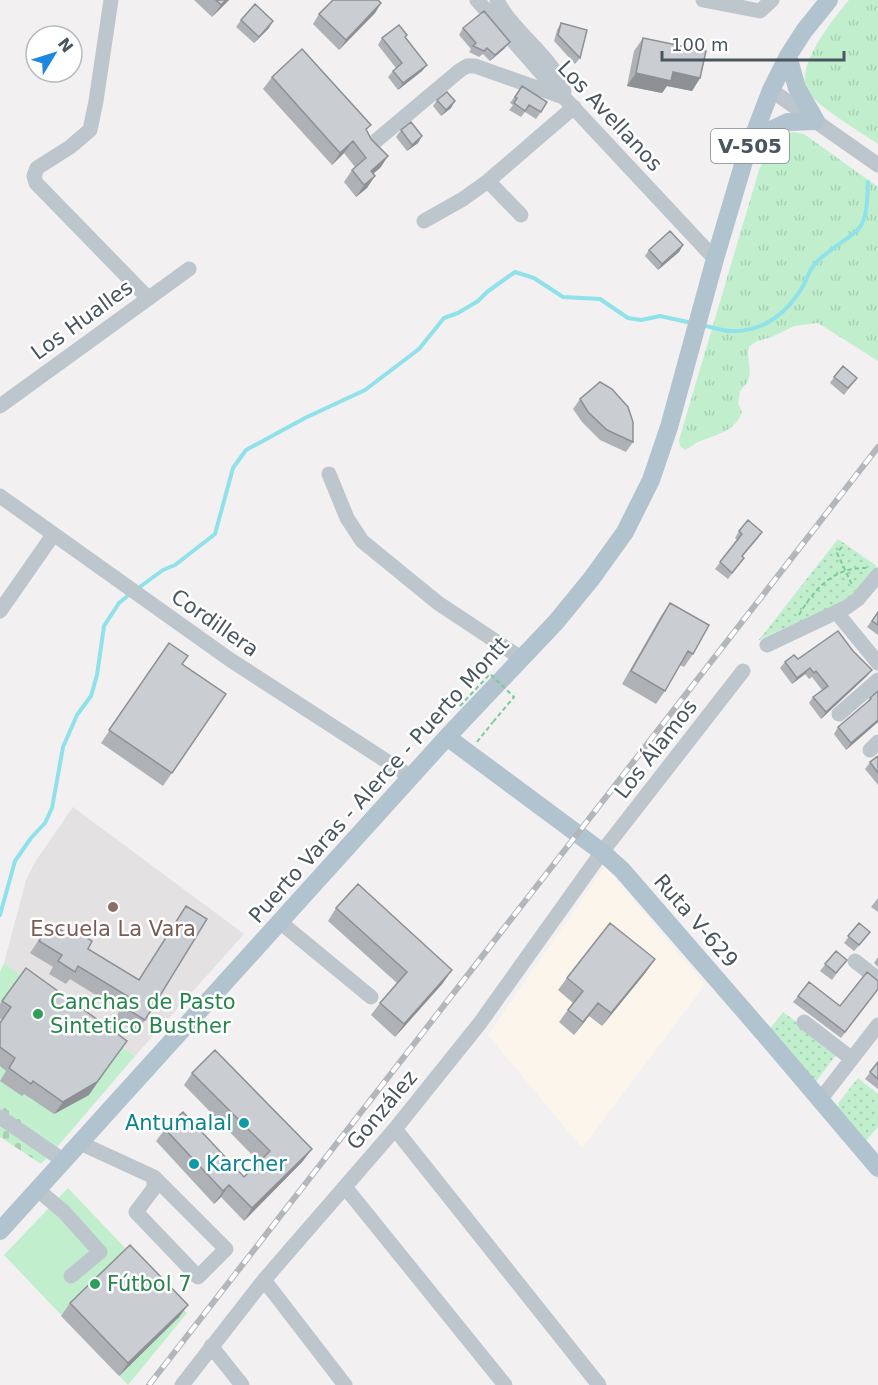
<svg xmlns="http://www.w3.org/2000/svg" width="878" height="1385" font-family="'DejaVu Sans',sans-serif">
  <style>
    .commercial { fill: #fcf5eb }
    .education { fill: #e4e1e3 }
    .grass { fill: url(#grass-tufts) }
    .cemetery { fill: url(#cemetery-stones) }
    .park { fill: url(#park-dots) }
    .pitch { fill: #c1efcd }
    .lines { fill: none; stroke-linecap: round; stroke-linejoin: round }
    .stream { stroke: #8fe1ea; stroke-width: 4 }
    .path { stroke: #79cc9a; stroke-width: 2; stroke-dasharray: 4.5 3; stroke-linecap: butt }
    .minor { stroke: #bdc6cd; stroke-width: 15 }
    .major { stroke: #b1c3ce; stroke-width: 18 }
    .rail-casing { stroke: #b3b6ba; stroke-width: 6 }
    .rail { stroke: #fff; stroke-width: 4; stroke-dasharray: 11; stroke-linecap: butt }
    .path-bridge { stroke: #79cc9a; stroke-width: 2; stroke-dasharray: 4.5 3; stroke-linecap: butt }
    .wall { fill: #aeb1b5 }
    .shaded-wall { fill: #8d9094 }
    .building { fill: #caced3; stroke: #8d9094; stroke-width: 1.5 }
    .education-dot { fill: #8d6e63; stroke: #fff; stroke-width: 2 }
    .leisure-dot { fill: #2e9e5b; stroke: #fff; stroke-width: 2 }
    .culture-dot { fill: #0f9aa8; stroke: #fff; stroke-width: 2 }
    .labels { text-anchor: middle; dominant-baseline: central; stroke-width: 5; stroke-linejoin: round; paint-order: stroke }
    .shield { fill: #fff; stroke: #80898e; stroke-width: 1.5 }
    .shield-label { font-size: 20px; font-weight: bold; fill: #49565e }
    .street-label { font-size: 21px; fill: #49565e; stroke: #fff }
    .education-label { font-size: 21px; fill: #785e54; stroke: #fff }
    .leisure-label { font-size: 21px; fill: #27864d; stroke: #fff; text-anchor: start }
    .culture-label { font-size: 21px; fill: #0d838f; stroke: #fff; text-anchor: end }
  </style>
  <defs>
    <pattern id="grass-tufts" width="24" height="20" patternUnits="userSpaceOnUse" patternTransform="scale(1.5)"><rect width="24" height="20" fill="#c1efcd"/><path d="M3 7l-1-3M5 7V3M7 7l1-3M15 17l-1-3M17 17v-4M19 17l1-3" fill="none" stroke="#a7cfb2"/></pattern>
    <pattern id="cemetery-stones" width="16" height="16" patternUnits="userSpaceOnUse" patternTransform="scale(1.5)"><rect width="16" height="16" fill="#c1efcd"/><path d="M2 7V4a2 2 0 0 1 4 0v3zM10 15v-3a2 2 0 0 1 4 0v3z" fill="#a7cfb2"/></pattern>
    <pattern id="park-dots" width="8" height="8" patternUnits="userSpaceOnUse" patternTransform="scale(1.5)"><rect width="8" height="8" fill="#c1efcd"/><path d="M2 2h.1M6 6h.1" fill="none" stroke="#a7cfb2" stroke-width="1.8" stroke-linecap="round"/></pattern>
  </defs>
  <rect width="100%" height="100%" fill="#f3f0f1"/>
  <path class="commercial" d="M605 866 705 985 582 1148 488 1035Z"/>
  <path class="education" d="M73 807 244 934 135 1056 4 963 26 880 35 862Z"/>
  <path class="grass" d="M849 0H878V144C862 133 817 106 808 92 793 68 833 19 849 0Z
    M794 132 804 134 878 187V361L818 323 794 326 772 337 757 341 749 347 748 354 750 374 747 383 740 391 738 403 742 412C736 430 719 434 703 440 696 442 691 447 685 450L680 446 679 440 759 170C766 152 774 135 794 132Z"/>
  <path class="cemetery" d="M0 1104 58 1146 41 1164 0 1137Z"/>
  <path class="park" d="M838 539 877 566C868 579 859 593 845 601 818 618 786 625 758 641Z
    M783 1012 835 1051 836 1055 815 1083 770 1029Z
    M858 1078 878 1094V1127L865 1142 838 1108 839 1102Z"/>
  <path class="pitch" d="M4 963 135 1056 58 1146 0 1104V972Z
    M68 1188 187 1313 128 1385 4 1255Z"/>
  <g class="lines">
    <path class="stream" d="M702 325C712 327 724 332 734 331 765 331 788 312 803 286 807 279 809 271 814 265 826 250 851 239 860 227 868 216 867 196 868 182
      M137 589 163 570 175 565 215 534 233 468 246 450 305 418 365 390 419 349 444 318 458 313 478 301 487 292 515 272 534 278 563 297 600 299 628 318 641 320 660 316 692 323
      M0 915 15 861 31 838 45 823 52 808 63 747 77 715 91 696 97 675 104 626 119 603 131 593"/>
    <path class="path" d="M842 547 837 553 838 555 853 587
      M799 615C814 589 834 567 866 568
      M477 742 493 722"/>
    <path class="minor" d="M111 0 96 101 90 130 70 147 37 168 34 176 36 183 148 298
      M477 0 543 75 715 259
      M497 0C511 31 559 62 564 92
      M703 0 760 11 772 0
      M771 90 878 165
      M371 145 459 71 467 66H475L563 97
      M488 181 521 215
      M424 221 463 199 488 181 574 107
      M0 406 189 269
      M329 474 347 518 362 541 438 603 521 658
      M0 496 229 659 411 777
      M0 611 53 535
      M837 613 878 663
      M767 645 847 607 858 599 878 575
      M839 714 878 680
      M870 750 878 742
      M280 922 371 997
      M855 961 878 979
      M804 1022 852 1059
      M820 1100 878 1025
      M0 1117 64 1161
      M395 1129 599 1385
      M80 1143 154 1177 226 1249 198 1277 136 1212 154 1188V1177
      M345 1187 505 1385
      M38 1190 64 1212 100 1252 71 1276
      M264 1280 345 1385
      M211 1346 242 1385
      M182 1385 264 1280 395 1129 480 1023 602 852 743 671"/>
    <path class="major" d="M788 56 797 88 816 121
      M752 139 788 122 816 121
      M447 737 602 852 622 870 766 1036 878 1168
      M0 1231 447 737 556 622 592 578 625 532 651 480 669 427 715 259 745 158 771 90 788 56 804 31 829 0"/>
    <g class="rail-casing">
      <path id="rail" d="M149 1385 878 447"/>
    </g>
    <use href="#rail" class="rail"/>
    <path class="path-bridge" d="M460 706 490 674 514 697 493 722"/>
  </g>
  <path class="wall" d="M194 0H229L212 17Z
    M381 3 375 13 339 50 313 24 319 14Z
    M241 20 269 28 254 43 236 27Z
    M561 23 580 58 575 64 554 41 557 30Z
    M463 28 505 48 490 61 483 54 479 57 469 52 471 49 459 35Z
    M407 35 405 38 427 65 422 71 398 90 388 77 393 71 396 68 378 45 382 38Z
    M643 38 700 78 692 91 667 86 662 93 627 86 634 51Z
    M272 77 367 130 371 139 388 156 380 168 373 174 367 188 356 197 344 182 352 170 355 167 344 153 332 165 263 89Z
    M522 86 541 112 536 119 525 112 521 117 509 110 513 105 510 103Z
    M437 100 451 108 441 116 433 106Z
    M401 130 422 136 418 143 407 151 396 137Z
    M683 245 679 252 658 270 645 256 649 250Z
    M834 377 857 378 844 395 830 383Z
    M580 399 633 442 626 452 600 440 582 422 573 409Z
    M739 531 758 538 742 557 744 558 728 579 715 569 737 540 735 538Z
    M670 603 693 654 684 667 680 665 665 691 656 704 622 684 661 616Z
    M878 612V635L867 627Z
    M169 643 182 664 226 694 163 786 101 743Z
    M798 659 867 676 821 719 809 703 813 697 822 690 812 677 809 679 805 674 792 684 780 668 785 662Z
    M878 691V722L846 750 834 734 838 727 865 704 870 698Z
    M878 756V785L865 769 870 762Z
    M878 898V912L871 907Z
    M186 906 145 1020 136 1032 115 1019 120 1010 70 979 66 984 49 974 53 967 30 953 50 923 72 937 76 931 88 949 139 980Z
    M336 908 443 983 395 1037 371 1015 380 1003 397 983 328 921Z
    M859 923 866 938 854 951 844 943Z
    M836 951 842 966 832 980 820 971Z
    M878 957V967L874 963Z
    M26 968 89 1095 54 1114 24 1094 22 1096 0 1081 6 1071 0 1066V1023L2 1020 0 1018V1004Z
    M646 972 602 1026 589 1016 574 1035 559 1022 573 1003 558 990 567 978Z
    M878 990 841 1038 793 1002 798 996 840 1006Z
    M878 1062V1089L865 1079Z
    M192 1073 303 1161 244 1221 221 1197 214 1204 156 1141 165 1129 244 1177 259 1162 184 1085Z
    M70 1303 179 1317 119 1376 61 1316Z"/>
  <path class="shaded-wall" d="M226 0H229L212 17 221 5Z
    M381 3 375 13 339 50 346 40Z
    M273 21 269 28 254 43 259 37Z
    M510 42 505 48 490 61 495 55Z
    M427 65 422 71 398 90 403 83Z
    M673 72 700 78 692 91 667 86 662 93 627 86 636 73Z
    M455 101 451 108 441 116 446 110Z
    M422 136 418 143 407 151 412 145Z
    M353 141 344 153 332 165 340 153Z
    M388 156 380 168 362 183 371 171Z
    M375 176 367 188 356 197 364 185Z
    M683 245 679 252 658 270 662 264Z
    M810 668 805 674 792 684 797 678Z
    M872 670 867 676 821 719 826 712Z
    M878 720V722L846 750 851 743Z
    M655 959 646 972 602 1026 611 1013Z
    M452 970 443 983 395 1037 404 1024Z
    M598 1003 589 1016 574 1035 583 1022Z
    M118 1053 89 1095 54 1114 63 1102Z
    M312 1149 303 1161 244 1221 252 1208Z
    M229 1185 221 1197 214 1204 223 1191Z
    M188 1305 179 1317 119 1376 128 1363Z"/>
  <path class="building" d="M216 0H226L221 5Z
    M333 0H378L381 3 346 40 319 14Z
    M255 4 273 21 259 37 241 20Z
    M484 11 510 42 495 55 487 48 484 51 473 46 476 43 463 28Z
    M561 23 587 30 580 58 558 35Z
    M399 25 407 35 405 37 427 65 403 83 393 71 402 63 382 38Z
    M643 38 706 51 700 78 673 72 671 81 636 73Z
    M302 49 371 125 366 129 371 139 388 156 371 171 375 176 364 185 352 170 366 158 353 141 340 153 272 77Z
    M522 86 547 102 541 112 529 105 525 111 514 103 517 98 515 97Z
    M447 92 455 101 446 110 437 100Z
    M411 122 422 136 412 145 401 130Z
    M670 231 683 245 662 264 649 250Z
    M843 366 857 378 848 388 834 377Z
    M600 382 612 389 628 407 633 422V442L607 430 588 412 580 399Z
    M748 520 762 532 742 556 744 558 732 573 720 562 742 534 739 531Z
    M670 603 709 625 693 654 688 651 665 691 631 671Z
    M878 612V625L872 621Z
    M838 631 853 651 872 670 826 712 813 697 828 686 816 671 814 673 810 668 797 678 785 662 794 655 798 659Z
    M169 643 188 656 182 664 226 694 172 773 109 730Z
    M878 691V720L851 743 838 727 871 699 870 698Z
    M878 756V773L870 762Z
    M358 884 452 970 404 1024 380 1003 407 972 336 908Z
    M186 906 207 919 145 1020 124 1007 129 997 78 966 75 972 58 961 62 955 39 941 50 923 72 937 76 931 92 941 88 949 139 980Z
    M610 923 655 959 611 1013 598 1003 583 1022 568 1010 583 991 567 978Z
    M859 923 870 932 859 945 848 936Z
    M836 951 847 960 836 973 825 964Z
    M26 968 127 1041 97 1082 63 1102 33 1081 31 1084 9 1068 15 1058 0 1047V1023L11 1007 2 1001Z
    M867 972 878 981V989L845 1032 798 996 809 982 840 1006Z
    M215 1050 312 1149 252 1208 229 1185 223 1191 165 1129 183 1112 244 1177 270 1151 192 1073Z
    M878 1062V1079L870 1072Z
    M130 1245 188 1305 128 1363 70 1303Z"/>
  <circle class="education-dot" cx="113" cy="907" r="6"/>
  <g class="leisure-dot">
    <circle cx="38" cy="1014" r="6"/>
    <circle cx="95" cy="1284" r="6"/>
  </g>
  <g class="culture-dot">
    <circle cx="244" cy="1123" r="6"/>
    <circle cx="194" cy="1164" r="6"/>
  </g>
  <g class="labels">
    <rect class="shield" x="711" y="129" width="78" height="34" rx="4.5"/>
    <g class="shield-label">
      <text x="750" y="146">V-505</text>
    </g>
    <g class="street-label">
      <text transform="translate(610 116) rotate(47)">Los Avellanos</text>
      <text transform="translate(82 320) rotate(-36)">Los Hualles</text>
      <text transform="translate(215 623) rotate(35)">Cordillera</text>
      <text transform="translate(656 749) rotate(-52)">Los Álamos</text>
      <text transform="translate(379 780) rotate(-48)">Puerto Varas - Alerce - Puerto Montt</text>
      <text transform="translate(696 921) rotate(49)">Ruta V-629</text>
      <text transform="translate(382 1110) rotate(-50)">González</text>
    </g>
    <g class="education-label">
      <text x="113" y="929">Escuela La Vara</text>
    </g>
    <g class="leisure-label">
      <text x="50" y="1002">Canchas de Pasto<tspan x="50" dy="24">Sintetico Busther</tspan></text>
      <text x="107" y="1284">Fútbol 7</text>
    </g>
    <g class="culture-label">
      <text x="232" y="1123">Antumalal</text>
      <text x="206" y="1164" text-anchor="start">Karcher</text>
    </g>
  </g>
  <g transform="translate(54 54) rotate(52)"><circle r="28" fill="#ffffff" stroke="#b6bbbf" stroke-width="1.5"/>
  <path d="M0-4.5L10 22L0 15L-10 22Z" fill="#1e87df"/>
  <text y="-9" font-size="16" font-weight="bold" text-anchor="middle" fill="#49565e">N</text>
  </g>
  <path d="M662 51v9h182v-9" fill="none" stroke="#49565e" stroke-width="3"/>
  <text x="671" y="51" font-size="18" fill="#49565e" stroke="#ffffff" stroke-width="4.5" paint-order="stroke">100 m</text>
</svg>
